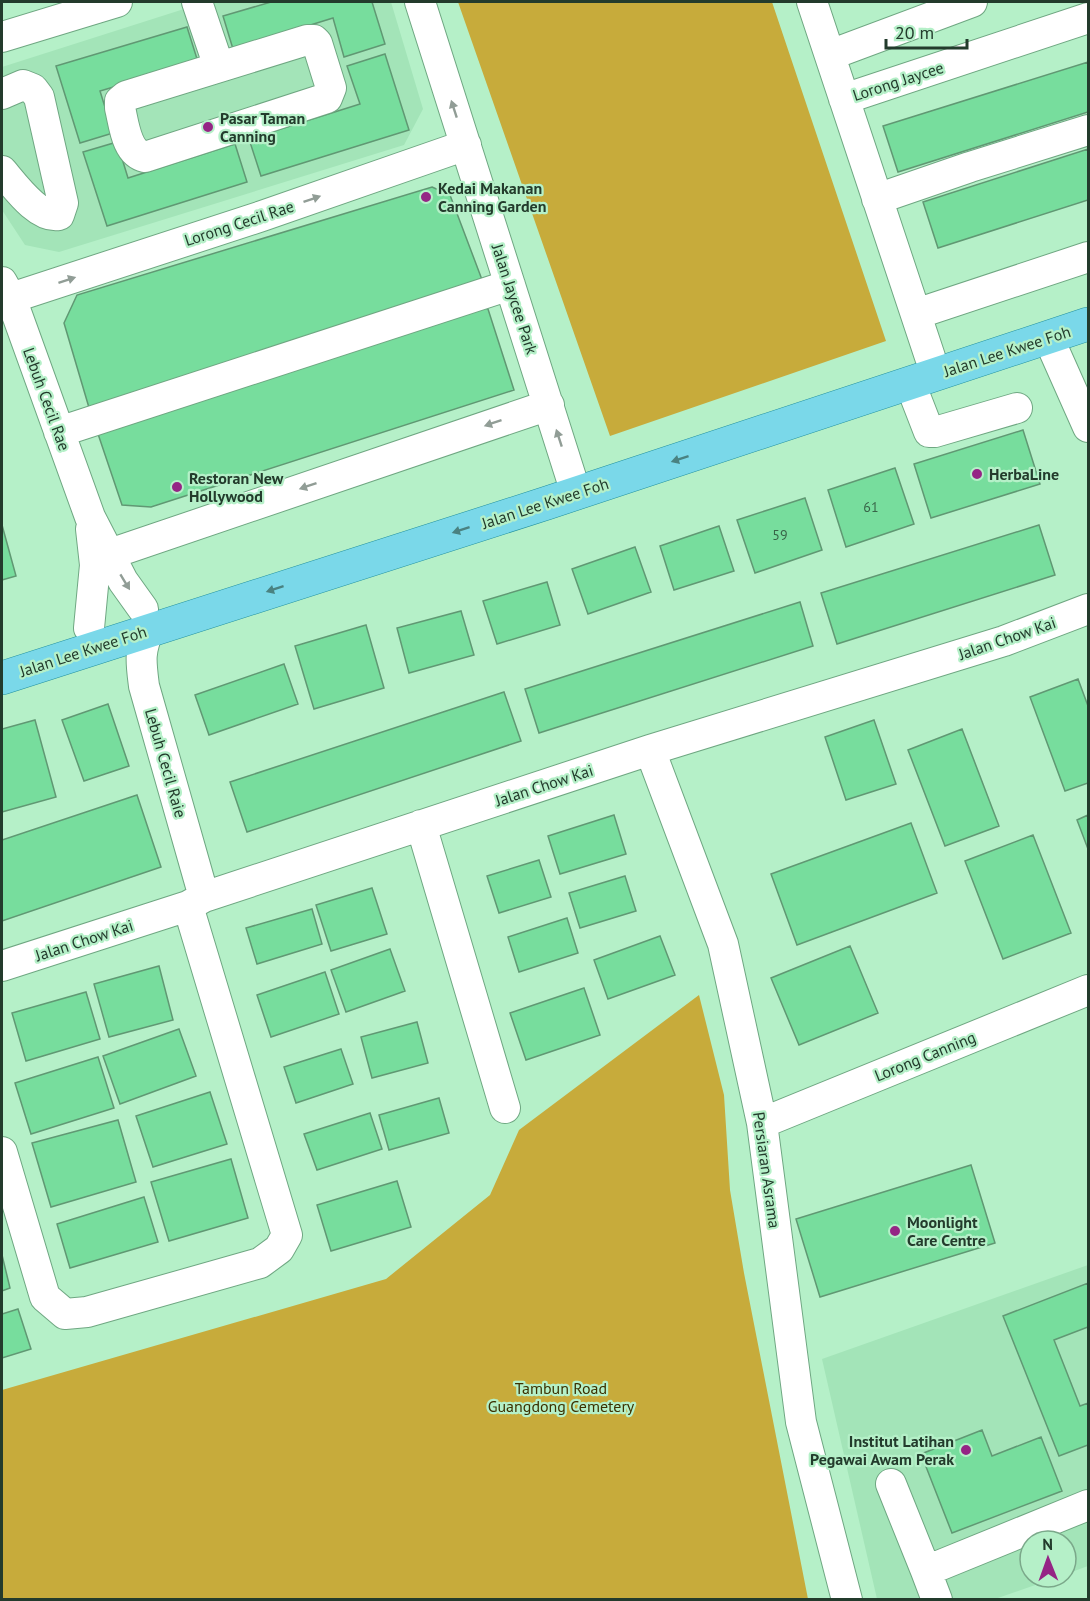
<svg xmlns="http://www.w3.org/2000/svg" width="1090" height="1601" font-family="'PT Sans',sans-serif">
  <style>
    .built { fill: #a3e4b8 }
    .green { fill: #c7ab3b }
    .building { fill: #77dd9d; stroke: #609873; stroke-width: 1.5 }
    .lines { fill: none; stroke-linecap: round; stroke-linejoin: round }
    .minor-casing { stroke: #6fa782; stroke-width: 32 }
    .major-casing { stroke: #22909e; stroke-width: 34 }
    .minor { stroke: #fff; stroke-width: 30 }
    .major { stroke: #7ad8e9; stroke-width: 33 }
    .oneway { fill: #919d96 }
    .oneway2 { fill: #4a8281 }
    .poi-dot { fill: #952585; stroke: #b5f0c8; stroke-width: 2 }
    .labels { text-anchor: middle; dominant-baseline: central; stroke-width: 4.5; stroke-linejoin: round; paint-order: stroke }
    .number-label { font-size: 14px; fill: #386448 }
    .street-label { font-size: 16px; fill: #233b2c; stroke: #b5f0c8 }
    .poi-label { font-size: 16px; font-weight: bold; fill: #233b2c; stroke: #b5f0c8; text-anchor: start }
    .park-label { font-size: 16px; fill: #3c3000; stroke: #b5f0c8 }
  </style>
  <rect width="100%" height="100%" fill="#b5f0c8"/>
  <path class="built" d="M206 2H391L423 109 404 145 59 252 25 245 2 210V67Z
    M1088 1265V1566L1066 1574V1541H1030V1577H1058L995 1599H877L822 1359Z"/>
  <path class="green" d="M458 2H772L886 341 610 436Z
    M699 995 724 1095 730 1190 744 1273 808 1599H2V1390L386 1279 490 1195 519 1130Z"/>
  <path class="building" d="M271 2H372L385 44 344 57 333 18 233 49 223 16Z
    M187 27 198 62 100 91 113 133 80 143 56 66Z
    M385 54 409 130 261 176 249 139 360 104 347 66Z
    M1088 62V112L898 172 883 126Z
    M117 142 128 178 235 144 247 182 107 226 83 152Z
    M1088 149V200L938 248 923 202Z
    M432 187 450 195 484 285 90 411 64 323 77 295Z
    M472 304 488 309 514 390 151 507 122 505 95 425Z
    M1023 430 1040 484 931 518 914 464Z
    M895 468 914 524 846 547 828 490Z
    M805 498 822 550 755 573 737 520Z
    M2 525 16 576 2 580Z
    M1039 525 1055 575 837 644 821 593Z
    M719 526 734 571 674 590 660 546Z
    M635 547 651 592 588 614 572 569Z
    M547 582 560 625 497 644 483 601Z
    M800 602 813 646 539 733 525 689Z
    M461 611 474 655 409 673 397 628Z
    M366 625 384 688 314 709 295 646Z
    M284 664 298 704 209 735 195 695Z
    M1078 679 1088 706V783L1065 791 1030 697Z
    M504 692 521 741 247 832 230 782Z
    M108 704 129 766 84 781 62 720Z
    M35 720 56 797 2 812V729Z
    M874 720 896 784 846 800 825 737Z
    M962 729 999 826 945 846 908 750Z
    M137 795 161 867 2 921V840Z
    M614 815 626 854 560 874 548 836Z
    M1088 815V849L1077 820Z
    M911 823 937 893 797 945 771 874Z
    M1033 835 1071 933 1003 959 965 861Z
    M539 860 551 897 499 913 487 876Z
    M625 876 636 911 580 928 569 893Z
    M372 888 387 934 331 951 316 905Z
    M312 909 322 944 257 964 246 928Z
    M567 918 578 953 519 972 508 937Z
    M660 936 675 975 608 999 594 960Z
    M850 946 878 1013 799 1045 771 978Z
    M390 949 405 991 346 1012 331 970Z
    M159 966 173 1020 109 1037 94 984Z
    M325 972 339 1014 271 1037 257 995Z
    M584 988 600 1035 526 1060 510 1013Z
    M86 992 100 1039 26 1061 12 1013Z
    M417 1022 428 1063 372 1078 361 1037Z
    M179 1029 196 1076 120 1104 103 1056Z
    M341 1049 353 1084 296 1103 284 1067Z
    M98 1057 114 1108 31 1134 15 1083Z
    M210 1092 227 1144 153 1167 136 1116Z
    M439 1098 449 1133 389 1150 379 1115Z
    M370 1113 382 1149 317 1170 304 1134Z
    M118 1120 136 1182 51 1207 32 1143Z
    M231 1159 248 1218 169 1241 151 1182Z
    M971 1165 995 1243 820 1297 796 1219Z
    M397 1181 411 1227 331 1251 317 1205Z
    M144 1197 158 1242 70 1268 57 1224Z
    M2 1255 10 1288 2 1291Z
    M1088 1283V1327L1054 1340 1080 1406 1088 1403V1445L1059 1456 1003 1316Z
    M18 1309 31 1349 2 1358V1314Z
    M982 1430 992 1456 1041 1437 1062 1491 952 1533 921 1454Z"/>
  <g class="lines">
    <g class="minor-casing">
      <path id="minor" d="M197 2 219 67
        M420 2 576 493
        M812 2 930 357
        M2 37 117 2
        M307 40H314L317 43 331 88 327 98 145 157C126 153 124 124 120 108V101L126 96Z
        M830 55 972 2
        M2 94 23 85 33 89 39 97 63 203 59 215C38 219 15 186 2 171
        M844 99 1088 18
        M877 199 970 167 1088 130
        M2 282 11 298 90 517 123 581 143 609
        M11 298 262 216 466 145
        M916 314 1088 257
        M1048 337 1088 427
        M910 383 929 432H935L1017 408
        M59 432 510 285
        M110 554 549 405
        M89 628 95 565 91 529
        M149 630C139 652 141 662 144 686L204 897
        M650 750 723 944 762 1123 801 1422 847 1600
        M421 825 505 1108
        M2 966 188 906 204 897 650 750 1004 641 1088 609
        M762 1123 1088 990
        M2 1152 45 1297 65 1314 87 1312 260 1263 279 1249 287 1235 188 906
        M891 1484 926 1571 1088 1505
        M926 1571 937 1600"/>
    </g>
    <g class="major-casing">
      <path id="major" d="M2 678 547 503 1088 324"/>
    </g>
    <use href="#minor" class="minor"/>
    <use href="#major" class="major"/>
  </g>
  <defs><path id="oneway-solid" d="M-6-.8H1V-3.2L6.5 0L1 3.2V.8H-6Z" transform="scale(1.5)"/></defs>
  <g class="oneway">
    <use href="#oneway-solid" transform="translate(454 109) rotate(-108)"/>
    <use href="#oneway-solid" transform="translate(312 199) rotate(-19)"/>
    <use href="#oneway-solid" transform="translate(67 280) rotate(-18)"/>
    <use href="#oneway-solid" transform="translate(493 423) rotate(161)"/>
    <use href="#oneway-solid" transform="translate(559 438) rotate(-108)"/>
    <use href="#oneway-solid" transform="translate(308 486) rotate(161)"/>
    <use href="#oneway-solid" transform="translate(125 582) rotate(59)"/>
  </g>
  <g class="oneway2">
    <use href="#oneway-solid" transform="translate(680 459) rotate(162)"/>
    <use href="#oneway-solid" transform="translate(461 530) rotate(162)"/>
    <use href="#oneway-solid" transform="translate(275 589) rotate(162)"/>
  </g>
  <g class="poi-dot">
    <circle cx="208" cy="127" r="6"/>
    <circle cx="426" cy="197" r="6"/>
    <circle cx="977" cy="474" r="6"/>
    <circle cx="177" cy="487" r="6"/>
    <circle cx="895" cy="1231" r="6"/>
    <circle cx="966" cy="1450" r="6"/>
  </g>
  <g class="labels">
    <g class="number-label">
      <text x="871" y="507">61</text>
      <text x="780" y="535">59</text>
    </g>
    <g class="street-label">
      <text transform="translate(898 81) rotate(-18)">Lorong Jaycee</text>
      <text transform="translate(239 223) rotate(-18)">Lorong Cecil Rae</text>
      <text transform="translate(515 299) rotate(72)">Jalan Jaycee Park</text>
      <text transform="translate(1007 351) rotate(-18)">Jalan Lee Kwee Foh</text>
      <text transform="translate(47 399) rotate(70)">Lebuh Cecil Rae</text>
      <text transform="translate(545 503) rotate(-18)">Jalan Lee Kwee Foh</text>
      <text transform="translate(1007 638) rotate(-19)">Jalan Chow Kai</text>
      <text transform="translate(83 651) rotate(-18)">Jalan Lee Kwee Foh</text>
      <text transform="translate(166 763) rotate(74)">Lebuh Cecil Raie</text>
      <text transform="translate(544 785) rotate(-18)">Jalan Chow Kai</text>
      <text transform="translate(84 940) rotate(-18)">Jalan Chow Kai</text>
      <text transform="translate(925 1056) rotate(-22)">Lorong Canning</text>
      <text transform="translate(767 1170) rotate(82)">Persiaran Asrama</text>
    </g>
    <g class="poi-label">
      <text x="220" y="118">Pasar Taman<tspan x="220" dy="18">Canning</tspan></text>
      <text x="438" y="188">Kedai Makanan<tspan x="438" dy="18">Canning Garden</tspan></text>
      <text x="989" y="474">HerbaLine</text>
      <text x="189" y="478">Restoran New<tspan x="189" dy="18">Hollywood</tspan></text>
      <text x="907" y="1222">Moonlight<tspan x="907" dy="18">Care Centre</tspan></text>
      <text x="954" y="1441" text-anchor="end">Institut Latihan<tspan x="954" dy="18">Pegawai Awam Perak</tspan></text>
    </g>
    <g class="park-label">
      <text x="561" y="1388">Tambun Road<tspan x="561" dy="18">Guangdong Cemetery</tspan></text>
    </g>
  </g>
  <rect width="1090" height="1601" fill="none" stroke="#233b2c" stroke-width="6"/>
  <g transform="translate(1048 1559) rotate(359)"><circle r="28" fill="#b5f0c8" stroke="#7ba88a" stroke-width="1.5"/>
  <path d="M0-4.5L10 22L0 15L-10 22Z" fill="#952585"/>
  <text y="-9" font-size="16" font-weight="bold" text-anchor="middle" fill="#233b2c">N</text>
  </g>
  <path d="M886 39v9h81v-9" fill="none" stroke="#233b2c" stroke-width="3"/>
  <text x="895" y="39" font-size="18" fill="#233b2c" stroke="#b5f0c8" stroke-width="4.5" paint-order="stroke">20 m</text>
</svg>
